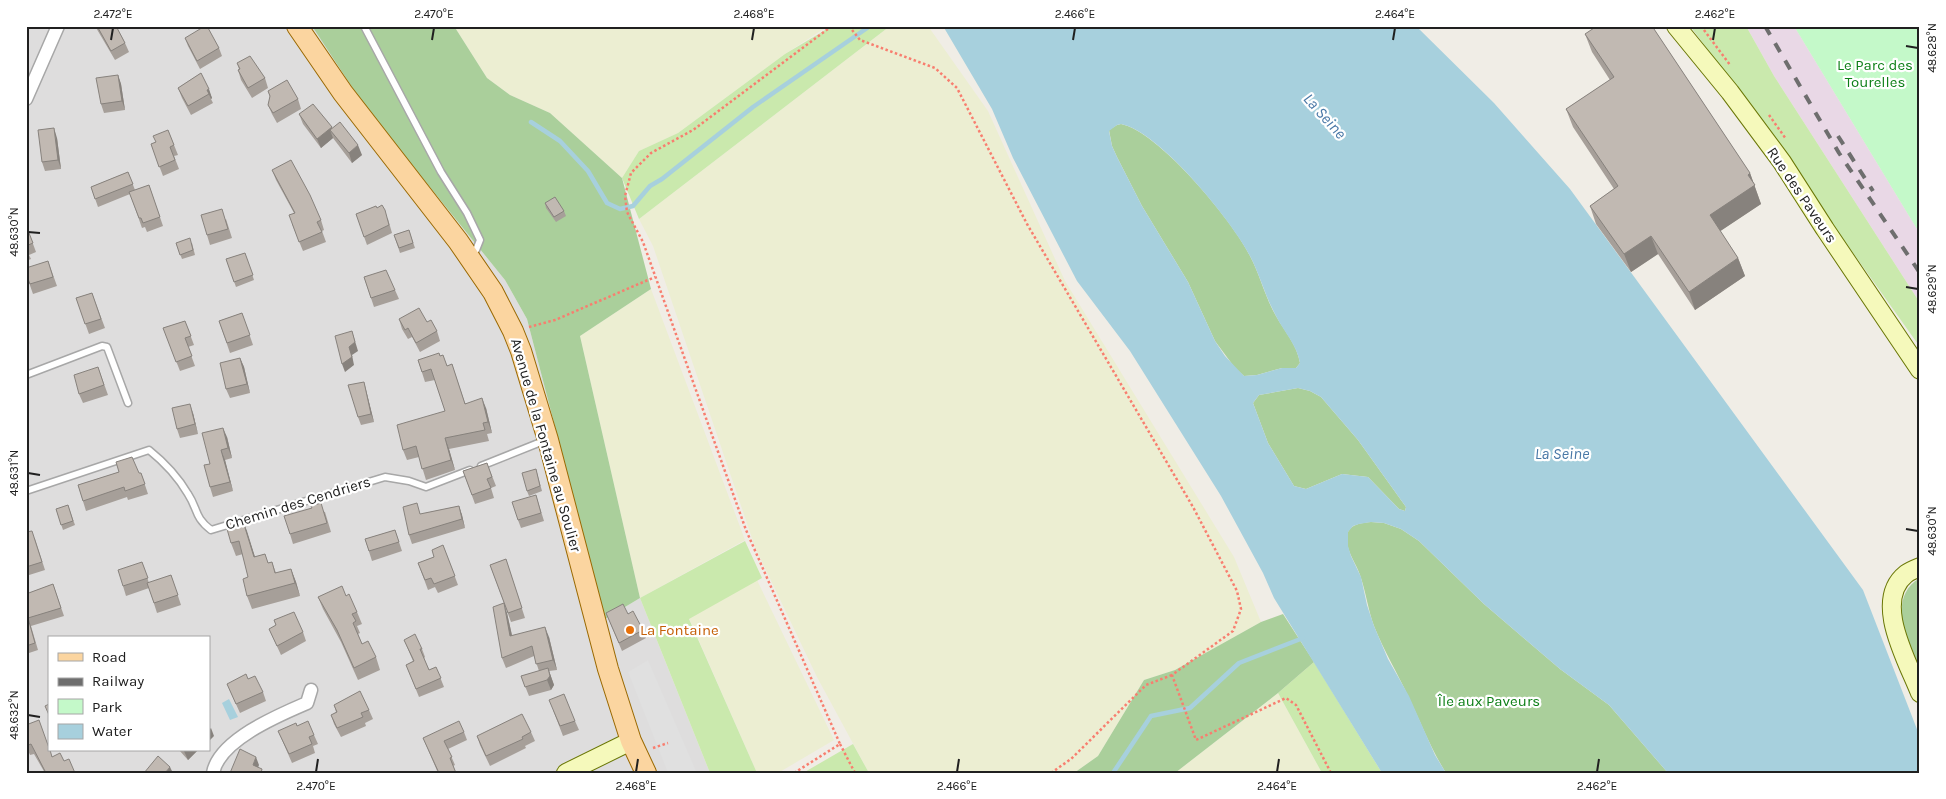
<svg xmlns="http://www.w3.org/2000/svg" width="1946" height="799" font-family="Karla,sans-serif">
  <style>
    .residential { fill: #dedddd; fill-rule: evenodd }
    .industrial { fill: #e9d8e6 }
    .farmland { fill: #eceed2 }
    .grass { fill: #cae9ad }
    .forest { fill: #aacf9b }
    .park { fill: #c4f9c9 }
    .parking { fill: #e0e0e0 }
    .water { fill: #a7d0dd; fill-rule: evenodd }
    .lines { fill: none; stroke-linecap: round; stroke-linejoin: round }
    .stream { stroke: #a7d0dd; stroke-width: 4.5 }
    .lane-casing { stroke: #a7a7a7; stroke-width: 9 }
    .street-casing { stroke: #a7a7a7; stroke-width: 15 }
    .secondary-casing { stroke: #6a7706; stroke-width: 20 }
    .primary-casing { stroke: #9a6902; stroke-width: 22 }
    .path { stroke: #f87e6f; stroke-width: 2.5; stroke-dasharray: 2.5 2.5; stroke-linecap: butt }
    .lane { stroke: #fff; stroke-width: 6 }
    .street { stroke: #fff; stroke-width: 12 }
    .secondary { stroke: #f5f9bb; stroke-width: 18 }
    .primary { stroke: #fbd5a0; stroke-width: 20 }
    .rail { stroke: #6e6e6e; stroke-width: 4; stroke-dasharray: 10 10; stroke-linecap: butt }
    .wall { fill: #a69f99 }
    .shaded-wall { fill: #87827d }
    .building { fill: #c1b9b2; stroke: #87827d }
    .ticks { fill: none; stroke: #202020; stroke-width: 2 }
    .food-dot { fill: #e8710a; stroke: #fff; stroke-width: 2 }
    .labels { text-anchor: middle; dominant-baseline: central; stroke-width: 4.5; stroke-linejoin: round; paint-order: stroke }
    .park-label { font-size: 15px; fill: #0d7f17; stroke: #fff }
    .street-label { font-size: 15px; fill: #202020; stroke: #fff }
    .food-label { font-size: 15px; fill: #c56008; stroke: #fff; text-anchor: start }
    .water-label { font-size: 16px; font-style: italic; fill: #4978a7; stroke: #fff }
    .neatline { fill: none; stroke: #202020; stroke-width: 2 }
    .ticks-label { font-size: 12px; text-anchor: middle; fill: #202020 }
  </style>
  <rect width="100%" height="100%" fill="#f0ede6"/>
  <path class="residential" d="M26 26H312L365 107 505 280 527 319 605 619 640 598 710 773H26ZM49 638H209V750H49Z"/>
  <path class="industrial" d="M1746 26H1794L1920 234V303L1774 76Z"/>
  <path class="farmland" d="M454 26H828L785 54 678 133 639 151 622 178 550 113 510 95 487 78Z
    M890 26H928L988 111 1065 281 1234 557 1261 622 1175 670 1144 680 1098 756 1074 773H869L817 677 755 547 653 246 639 219Z
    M651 289 745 540 640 598 580 336Z
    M757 580 834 740 778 773H757L689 618Z
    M1278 693 1322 773H1175Z"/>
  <path class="grass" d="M832 26H890L639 219 622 178 639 151 678 133 785 54Z
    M1690 26H1746L1774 76 1920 303V347L1824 212 1772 135Z
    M745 541 762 578 689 619 757 773H710L640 598Z
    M1314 662 1382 773H1322L1278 693Z
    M853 744 869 773H803Z"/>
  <path class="forest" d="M312 26H454L487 78 510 95 550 113 622 178 651 289 580 336 640 598 605 619 527 319 505 280 365 107Z
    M1121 124C1158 131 1233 221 1250 256 1260 275 1265 297 1276 316 1285 332 1297 345 1300 363L1296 368H1282L1257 375 1244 376 1235 368 1215 341 1188 282 1142 206 1117 157 1112 146 1109 130 1117 125Z
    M1298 388 1310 391 1321 397 1358 440 1406 507 1405 511 1399 509 1368 477 1342 474 1306 489 1294 486 1268 443 1253 403 1259 395Z
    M1371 522 1384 523 1401 529 1419 541 1484 604 1560 669 1609 705 1668 773H1446C1431 749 1421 723 1409 698 1398 674 1384 651 1374 626 1368 610 1366 592 1360 575 1356 562 1343 548 1348 532 1352 523 1364 523 1371 522Z
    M1920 578V673C1909 645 1885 598 1920 578Z
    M1283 614 1314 662 1278 693 1175 773H1074L1098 756 1144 680 1175 670 1261 622Z"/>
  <path class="park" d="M1794 26H1920V234Z"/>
  <path class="parking" d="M648 660 697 773H668L628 672Z"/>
  <path class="water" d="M943 26H1416L1494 103 1570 189 1863 590 1920 737V773H1668L1609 705 1560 669 1484 604 1419 541 1401 529 1384 523 1371 522 1359 524 1353 526 1348 532V546L1351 556 1361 577 1367 605 1374 626 1388 659 1409 696 1435 755 1446 773H1382L1274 598 1263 573 1221 496 1130 351 1077 281 1013 158 992 109ZM1121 124C1159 131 1232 221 1250 256 1260 275 1265 296 1276 316 1284 332 1297 345 1300 363L1296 368H1282L1257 375 1244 376 1225 356 1215 341 1188 282 1142 206 1117 157 1112 146 1109 131 1117 125ZM1298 388 1310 391 1321 397 1358 440 1406 507 1405 511 1399 509 1368 477 1342 474 1306 489 1294 486 1268 443 1253 403 1259 395Z
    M229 699 238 717 230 720 222 703Z"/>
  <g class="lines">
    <path class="stream" d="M531 122 560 141 588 171 607 203 620 209 633 206 650 186 662 179 753 107 870 26
      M1113 773 1151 716 1190 708 1239 663 1303 638"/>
    <g class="lane-casing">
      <path id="lane" d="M364 26 441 172 467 213 480 240 476 250 472 254
        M26 375 102 346 107 347 128 403
        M481 466 546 440
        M26 491 149 450C164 462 178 477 188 494 198 509 194 517 211 530L385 477 409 481 426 487 470 470"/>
    </g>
    <g class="street-casing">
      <path id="street" d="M26 99 58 26
        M213 773C219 740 279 715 307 703L311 690"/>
    </g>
    <g class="secondary-casing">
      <path id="secondary" d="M1676 26 1730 92 1782 162 1825 229 1920 370
        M1920 567C1915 569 1910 571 1906 574 1872 601 1908 662 1920 693
        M566 773 631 741"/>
    </g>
    <g class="primary-casing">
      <path id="primary" d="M297 26 343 93 458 241 493 292 513 331 521 351 548 440 608 669 631 741 646 773"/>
    </g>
    <path class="path" d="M849 26 860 40 935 68 957 88 1027 224 1193 507 1237 591 1241 609 1233 631 1172 675 1196 740 1286 698 1296 705 1331 773
      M1701 26 1730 65
      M1769 115 1786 139
      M529 327 555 320 655 277
      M840 744 855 773
      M653 748 668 743
      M794 773 840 744 746 530 643 242 627 212 625 196 631 173 651 153 693 130 832 26
      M1051 773 1071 759 1146 685 1172 675"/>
    <use href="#lane" class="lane"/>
    <use href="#street" class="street"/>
    <use href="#secondary" class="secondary"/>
    <use href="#primary" class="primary"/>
    <path class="rail" d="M1765 26 1839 153 1920 273
      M1838 136 1873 191"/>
  </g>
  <path class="wall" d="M95 26H116L125 43 129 52 115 60Z
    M1585 34 1750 173 1761 204 1720 231 1738 258 1745 276 1695 310 1658 254 1631 272 1596 224 1590 206 1614 189 1573 127 1566 109 1610 80 1592 52Z
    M185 38 219 48 222 56 200 69 188 46Z
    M237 63 265 78 268 88 252 98 241 80 238 70 239 69Z
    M201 73 212 98 211 99 213 103 191 115 182 98 178 88Z
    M118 75 121 84 125 110 104 113 101 104Z
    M268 91 298 99 301 109 277 123 272 114 268 105 270 97Z
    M299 114 332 128 362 155 352 163 333 138 321 148 303 124Z
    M168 130 178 155 174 156 179 169 163 176 151 144 156 142Z
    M57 138 61 169 45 171 42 162Z
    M272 170 321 220 324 230 322 231 326 242 303 251 292 224 294 213 276 180Z
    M128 172 135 190 149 185 163 226 147 232 145 227 142 228 130 194 98 207 91 187Z
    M545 203 564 211 566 216 556 222 546 208Z
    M377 208 388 219 392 233 367 245 356 214Z
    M226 219 232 238 210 245 207 235Z
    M409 230 415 248 400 253 394 235Z
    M29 233 36 252 29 255 31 259 26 261V234Z
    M176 243H192L195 255 182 259Z
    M245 253 254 280 236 287 226 259Z
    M48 261 57 286 33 294 26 274Z
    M364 277 395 290 399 299 374 307Z
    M92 293 105 328 89 334 76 298Z
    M242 313 253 345 230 353 219 321Z
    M399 319 427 322 437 331 440 341 420 352 412 337 408 339 402 329Z
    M185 321 194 345 188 347 195 366 180 371 163 328Z
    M440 356 447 366 452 364 465 403 486 408 492 433 487 434 489 441 449 449 455 470 426 480 419 457 407 460 403 450 445 411 435 380 425 382 418 360Z
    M240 358 244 367 250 393 230 398 226 389Z
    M98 367 108 395 83 403 79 394Z
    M364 382 374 422 361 425 358 417Z
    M193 413 198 434 180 438 177 429Z
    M227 437 232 458 225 460 233 491 213 497 210 487V464Z
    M487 463 496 486 491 488 494 498 475 504 463 471Z
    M536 469 542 491 529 496 527 491Z
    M119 472 139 473H141L148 494 128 500 127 497 86 511 78 485Z
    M536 495 544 521 521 528 518 520Z
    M68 505 75 525 63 530 56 509Z
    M459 506 462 515 465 528 412 544 409 535 421 514Z
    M312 508 325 512 331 532 293 544 290 534Z
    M242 518 255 557 265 554 268 563 272 562 276 573 291 569 296 582 300 596 252 609 247 596 248 577 243 554 236 556 231 543Z
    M395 530 402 551 372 561 365 539Z
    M26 532 35 539 45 570 26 576Z
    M443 545 458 585 438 593 435 587 428 590 418 563 434 557Z
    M506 559 525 618 511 622 490 565Z
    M142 562 149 583 171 575 181 605 157 613 149 588 126 596 123 586Z
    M53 584 64 616 31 626 38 650 26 654V594Z
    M346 596 357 612 362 624 357 626 360 633 358 634 362 644 376 657 380 670 358 680 341 642 323 609 318 597Z
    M507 613 512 635 549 637 557 670 549 671 554 685 551 690 529 696 521 676 539 671 534 656 506 668 502 658Z
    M606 613 628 614 643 630 646 638 622 651Z
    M274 620 303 632 306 641 281 655 269 629 276 626Z
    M404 640 422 649 425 657 424 658 429 670 436 667 444 687 419 697 406 665 413 661Z
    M227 684 263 692 266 701 240 713Z
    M334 705 369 710 373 719 365 723 366 726 341 737 334 724 331 715 336 712Z
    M553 710 575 721 579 730 563 736Z
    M26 725 52 757 64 761 75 773H45L34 754 30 755 26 746Z
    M297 726 314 735 318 744 313 746 315 753 292 763 282 740 278 731Z
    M464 732 467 740 448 749 455 765 453 766 456 773H438L423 738Z
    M531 732 535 741 525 746 526 748 490 766 480 745 477 736Z
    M179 750H198L188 760Z"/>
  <path class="shaded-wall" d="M118 75 121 84 125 110 122 101Z
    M209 89 212 98 211 99 207 90Z
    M332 127 335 136 330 130 333 138 321 148 317 139Z
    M54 128 57 138 61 169 58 160Z
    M358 145 362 155 352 163 349 153Z
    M1750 173 1761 204 1716 234 1710 215Z
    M1651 236 1658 254 1631 272 1624 254Z
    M1738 258 1745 276 1695 310 1689 292Z
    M352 331 358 351 352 355 354 365 345 372 342 364 349 347Z
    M240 358 244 367 250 393 247 384Z
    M364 382 374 422 371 414Z
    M482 398 486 408 492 433 488 422Z
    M190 404 193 413 198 434 195 424Z
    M223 428 227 437 232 458 228 448Z
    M445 438 449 449 455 470 451 460Z
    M221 450 225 460 233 491 230 482Z
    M459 506 462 515 465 528 462 519Z
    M242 518 247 531 259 570 254 557Z
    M291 569 296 582 300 596 295 583Z
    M504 603 507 613 514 645 510 636Z
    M545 627 549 637 557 670 553 660Z
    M548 668 554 685 551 690 547 680Z
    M211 728 214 736 209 741V730Z
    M185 750H198L188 760 184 751Z
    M256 757 259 765 256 773 253 765Z
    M170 767 173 773H165Z"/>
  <path class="building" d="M97 26H116L125 43 111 51Z
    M205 26H207L219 48 197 61 185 38Z
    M1597 26H1652L1750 173 1748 175 1755 185 1710 215 1738 258 1689 292 1651 236 1624 254 1590 206 1618 186 1566 109 1614 77 1585 34Z
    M250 56 265 78 248 88 238 70 240 69 237 63Z
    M201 73 209 89 207 90 209 94 188 106 178 88Z
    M118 75 122 101 101 104 96 78Z
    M287 80 298 99 273 113 268 105 270 96 268 91Z
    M313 104 332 127 317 139 299 114Z
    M340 122 358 145 349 153 330 130Z
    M54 128 58 160 42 162 38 130Z
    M168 130 174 145 170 147 175 160 159 167 151 144 156 142 153 136Z
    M291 160 310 195 321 220 317 222 322 232 299 242 289 215 295 213 272 170Z
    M128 172 133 184 95 199 91 187Z
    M149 185 160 217 143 223 141 218H139L129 192Z
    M555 197 564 211 554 217 545 203Z
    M382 205 385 210 389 225 364 237 356 214 376 206 377 208Z
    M222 209 228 229 207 235 201 215Z
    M409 230 413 243 399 248 394 235Z
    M29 233 33 243 26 246V234Z
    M190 238 193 250 180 255 176 243Z
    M245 253 253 275 234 282 226 259Z
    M48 261 53 277 30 284 26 274V268Z
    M386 270 395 290 371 298 364 277Z
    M92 293 101 319 85 324 76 298Z
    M419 308 427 322 431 320 437 331 416 343 408 328 405 330 399 319Z
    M242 313 250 335 227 343 219 321Z
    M185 321 191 336 185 338 192 356 176 362 163 328Z
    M352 331 355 342 349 347 352 357 342 364 335 336Z
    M439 353 440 356 443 355 447 366 452 364 465 404 482 398 488 422 483 423 485 430 445 438 451 460 422 469 416 446 403 450 397 425 445 411 431 369 422 372 418 360Z
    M240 358 247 384 226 389 220 363Z
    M98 367 104 385 79 394 74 375Z
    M364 382 371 414 358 417 348 385Z
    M190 404 195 424 177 429 172 408Z
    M223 428 228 448 221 450 230 482 210 487 204 465 210 464 202 433Z
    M132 457 139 473H141L145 484 125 491 124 487 83 501 78 485 119 472 116 462Z
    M487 463 492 477 487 479 491 488 472 495 463 471Z
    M536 469 540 486 527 491 522 473Z
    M536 495 541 513 518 520 512 502Z
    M321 503 327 523 290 534 284 516 312 508 311 506Z
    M417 503 420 514 459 506 462 519 409 535 403 507Z
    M68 505 73 521 61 525 56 509Z
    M242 518 254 557 265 554 268 563 272 562 275 573 291 569 295 583 247 596 243 579 248 577 239 541 231 543 225 522Z
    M395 530 399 542 369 551 365 539Z
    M32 531 42 562 26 567V532Z
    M443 545 455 576 434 584 431 578 425 580 418 563 434 557 432 550Z
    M506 559 522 608 508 613 490 565Z
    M142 562 148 578 123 586 118 570Z
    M171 575 178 595 154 603 147 583Z
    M53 584 61 608 28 618 35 643 26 646V594Z
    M342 586 346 596 349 594 357 612 352 614 356 621 353 623 362 644 368 641 376 657 354 668 337 630 318 597Z
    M504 603 510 636 545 627 553 660 536 664 532 646 502 658 493 607Z
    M623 604 628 614 633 611 643 630 619 643 606 613Z
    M294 612 303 632 277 646 269 629 276 625 274 620Z
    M415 634 422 649H420L429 670 436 667 441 678 416 689 406 665 414 661 404 640Z
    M548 668 550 676 547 680 525 687 521 676Z
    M246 674 248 679 255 676 263 692 236 704 227 684Z
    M360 691 369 710 361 713 363 717 337 728 331 715 337 712 334 705Z
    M564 694 575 721 560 726 549 700Z
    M49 704V715L45 706Z
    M522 714 531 732 522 737 523 739 486 756 477 736Z
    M39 720 49 748V750H50L52 757 60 753 64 761 69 759 75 773H46L31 744 26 746V725Z
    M308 721 314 735 309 737 312 744 289 754 278 731 296 723 297 726Z
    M459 721 464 732 444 741 452 757 450 758 456 773H439L423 738Z
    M240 749 256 757 253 765 262 769 261 773H230Z
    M158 756 170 767 165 773H144Z"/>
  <path class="ticks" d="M111 40 113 28M432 40 434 28M752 40 754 28M1073 40 1075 28M1393 40 1395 28M1713 40 1715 28M1906 46 1918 48M28 232 40 233M1906 287 1918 289M28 473 40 475M1906 529 1918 531M28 715 40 717M316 772 318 759M636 772 638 759M957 772 959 759M1277 772 1279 759M1597 772 1599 759"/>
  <circle class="food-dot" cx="630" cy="630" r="5"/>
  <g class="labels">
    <g class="park-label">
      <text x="1875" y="65">Le Parc des<tspan x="1875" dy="17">Tourelles</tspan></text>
      <text x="1489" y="701">Île aux Paveurs</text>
    </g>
    <g class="street-label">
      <text transform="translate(1802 195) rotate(56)">Rue des Paveurs</text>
      <text transform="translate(546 445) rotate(74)">Avenue de la Fontaine au Soulier</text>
      <text transform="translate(298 503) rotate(-17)">Chemin des Cendriers</text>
    </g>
    <g class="food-label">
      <text x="640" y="630">La Fontaine</text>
    </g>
    <g class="water-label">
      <text transform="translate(1325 116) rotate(48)">La Seine</text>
      <text x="1562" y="453">La Seine</text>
    </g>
  </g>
  <rect width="1946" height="799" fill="none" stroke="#ffffff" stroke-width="55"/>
  <rect x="48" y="636" width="162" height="115" fill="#ffffff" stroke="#a6a6a6"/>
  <rect x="58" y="653" width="25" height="8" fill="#fbd5a0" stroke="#a6a6a6"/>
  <text x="92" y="662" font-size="15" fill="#202020">Road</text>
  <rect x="58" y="678" width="25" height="8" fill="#6e6e6e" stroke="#a6a6a6"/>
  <text x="92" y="686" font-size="15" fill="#202020">Railway</text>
  <rect x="58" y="699" width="25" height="15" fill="#c4f9c9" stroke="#a6a6a6"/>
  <text x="92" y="712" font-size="15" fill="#202020">Park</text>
  <rect x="58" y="724" width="25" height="15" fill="#a7d0dd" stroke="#a6a6a6"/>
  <text x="92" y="736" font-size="15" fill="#202020">Water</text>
  <rect x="28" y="28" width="1890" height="744" class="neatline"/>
  <g class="ticks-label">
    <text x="113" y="18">2.472°E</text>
    <text x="434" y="18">2.470°E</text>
    <text x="754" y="18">2.468°E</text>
    <text x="1075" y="18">2.466°E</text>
    <text x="1395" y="18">2.464°E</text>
    <text x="1715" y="18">2.462°E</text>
    <text transform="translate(1932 48) rotate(-90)" y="4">48.628°N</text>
    <text transform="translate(14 232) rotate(-90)" y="4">48.630°N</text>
    <text transform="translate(1932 289) rotate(-90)" y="4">48.629°N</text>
    <text transform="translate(14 473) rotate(-90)" y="4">48.631°N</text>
    <text transform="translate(1932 531) rotate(-90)" y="4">48.630°N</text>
    <text transform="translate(14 715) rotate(-90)" y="4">48.632°N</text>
    <text x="316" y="790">2.470°E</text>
    <text x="636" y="790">2.468°E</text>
    <text x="957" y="790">2.466°E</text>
    <text x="1277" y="790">2.464°E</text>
    <text x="1597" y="790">2.462°E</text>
  </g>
</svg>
